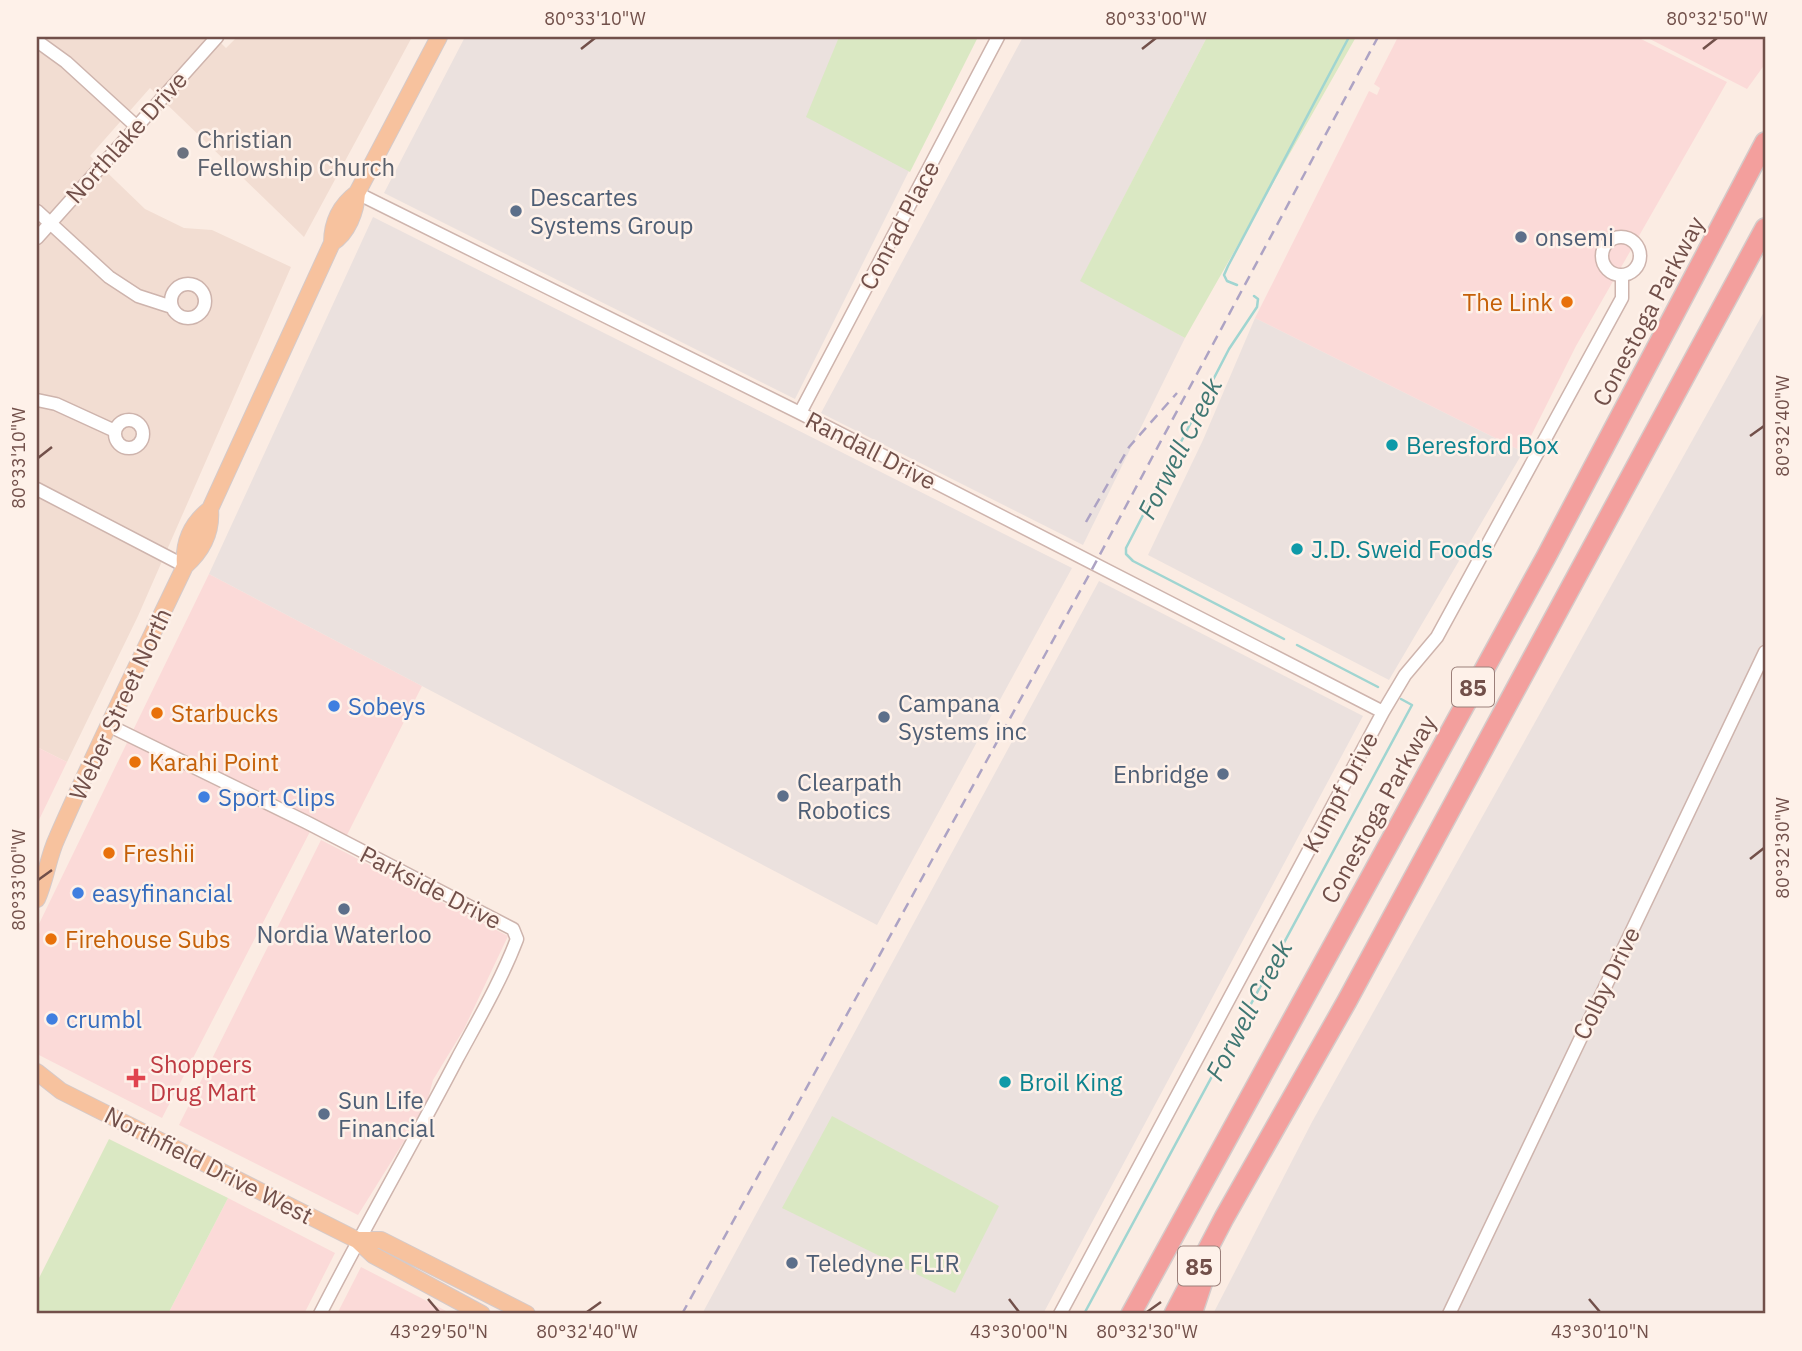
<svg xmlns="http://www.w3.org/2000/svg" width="1802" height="1351" font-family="'IBM Plex Sans',sans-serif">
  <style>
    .residential { fill: #f2ddd2 }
    .commercial { fill: #fbdad8 }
    .industrial { fill: #ebe1de }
    .green { fill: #dae8c3 }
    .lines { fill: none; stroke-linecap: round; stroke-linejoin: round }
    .stream { stroke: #a0d5d1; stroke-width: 2.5 }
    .minor-casing { stroke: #ceb4ad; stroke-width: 15 }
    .major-casing { stroke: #d5cac9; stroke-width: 18 }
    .highway-casing { stroke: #d5cac9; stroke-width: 22 }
    .minor { stroke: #fff; stroke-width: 12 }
    .major { stroke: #f7c29e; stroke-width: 16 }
    .highway { stroke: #f39f9d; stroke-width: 19 }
    .rail { stroke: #ada3c4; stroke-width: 2.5; stroke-dasharray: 10 7; stroke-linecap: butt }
    .ticks { fill: none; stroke: #72504a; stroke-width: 2.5 }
    .worship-dot { fill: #6b7280; stroke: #fef1e9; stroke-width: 2.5 }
    .service-dot { fill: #5c6f8a; stroke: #fef1e9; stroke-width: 2.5 }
    .food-dot { fill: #e8710a; stroke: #fef1e9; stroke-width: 2.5 }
    .culture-dot { fill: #0f9aa8; stroke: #fef1e9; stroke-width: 2.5 }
    .shop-dot { fill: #3f7fe0; stroke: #fef1e9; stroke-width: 2.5 }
    .health-dot { fill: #e0444e; stroke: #fef1e9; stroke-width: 2.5 }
    .labels { text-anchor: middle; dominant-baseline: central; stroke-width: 5; stroke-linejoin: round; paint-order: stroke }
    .shield { fill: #fef1e9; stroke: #9c807a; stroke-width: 2 }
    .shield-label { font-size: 23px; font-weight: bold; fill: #72504a }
    .street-label { font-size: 24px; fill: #72504a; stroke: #fef1e9 }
    .worship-label { font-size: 24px; fill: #5b616d; stroke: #fef1e9; text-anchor: start }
    .service-label { font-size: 24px; fill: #4e5e75; stroke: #fef1e9; text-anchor: start }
    .food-label { font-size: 24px; fill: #c56008; stroke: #fef1e9; text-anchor: start }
    .culture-label { font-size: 24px; fill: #0d838f; stroke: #fef1e9; text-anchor: start }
    .shop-label { font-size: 24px; fill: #366cbe; stroke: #fef1e9; text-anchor: start }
    .health-label { font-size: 24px; fill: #be3a42; stroke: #fef1e9; text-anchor: start }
    .water-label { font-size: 26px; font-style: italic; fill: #3f7773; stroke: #fef1e9 }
    .neatline { fill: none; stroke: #72504a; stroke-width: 2.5 }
    .ticks-label { font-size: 18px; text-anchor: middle; fill: #72504a }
  </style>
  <rect width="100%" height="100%" fill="#fbece3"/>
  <path class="residential" d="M37 37H215L226 48 237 37H412L304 237 150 88 90 156 145 209 184 228 212 230 291 267 138 616 67 762 37 747Z"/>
  <path class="commercial" d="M1398 37H1637L1727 82 1576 346 1523 452 1255 318 1369 91 1377 95 1380 88 1374 84Z
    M1646 37H1765V64L1747 89Z
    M209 574 422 686 346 837 315 822 162 1118 37 1054V928Z
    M37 747 67 762 37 824Z
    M321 840 508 936 464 1029 433 1080 426 1106 358 1215 179 1125Z
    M228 1198 335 1253 304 1314H168Z
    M361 1267 452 1314H337Z"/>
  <path class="industrial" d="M465 37H976L795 399 384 193Z
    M1023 37H1207L1081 280 1185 338 1083 545 821 413Z
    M373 217 1072 568 877 925 209 574Z
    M1765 310V1314H1213L1312 1122Z
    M1255 318 1523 452 1389 680 1148 555 1203 440Z
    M1099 581 1363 716 1043 1314H702Z"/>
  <path class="green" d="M839 37H978L910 172 806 117Z
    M1207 37H1356L1185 338 1080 281Z
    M832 1116 999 1206 955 1293 782 1208Z
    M109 1139 228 1198 168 1314H37V1282Z"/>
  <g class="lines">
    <path class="stream" d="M1237 285 1227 281 1224 275 1228 266 1349 37
      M1254 296 1258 299 1257 307 1229 349 1126 548V554L1133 561 1284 639
      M1297 645 1378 687
      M1084 1314 1412 705 1401 699"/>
    <g class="minor-casing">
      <path id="minor" d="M37 41 66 62 136 126
        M357 193 800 413 1383 712
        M37 211 109 277 138 296 172 307
        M1602 256a19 19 0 1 1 38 0a19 19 0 1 1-38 0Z
        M37 238 217 37
        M171 301a17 17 0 1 1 34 0a17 17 0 1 1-34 0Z
        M37 400 56 404 115 431
        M800 413 998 37
        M115 434a14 14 0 1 1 28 0a14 14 0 1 1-28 0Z
        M37 489 185 566
        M110 726 306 822 513 929 517 939C501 981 478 1020 457 1059 412 1145 364 1228 320 1314
        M1060 1314 1383 712 1405 675 1437 637 1622 298V275
        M1449 1314 1765 652"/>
    </g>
    <g class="major-casing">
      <path id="major" d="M332 243C348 233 356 211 357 193L439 37
        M185 566C183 542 192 523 210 509L332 243C332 222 341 205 357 193
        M37 899C46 879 48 857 57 838 97 746 142 656 185 566 203 550 212 532 210 509
        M37 1072 61 1091 357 1240 373 1255 482 1314
        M357 1240H381L527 1314"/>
    </g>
    <g class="highway-casing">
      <path id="highway" d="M1131 1314 1546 557 1765 142
        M1174 1314 1224 1218 1347 1001 1765 228
        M1192 1314 1206 1272"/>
    </g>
    <use href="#minor" class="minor"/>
    <use href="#major" class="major"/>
    <use href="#highway" class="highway"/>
    <path class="rail" d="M1086 522 1129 447 1177 393
      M682 1314 1090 573 1378 37"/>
  </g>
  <path class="ticks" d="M581 49 595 38M1142 49 1156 38M1703 49 1717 38M1750 436 1764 426M38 458 52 447M1750 859 1764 848M38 880 52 870M428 1299 439 1312M1009 1299 1019 1312M1589 1299 1600 1312M587 1312 601 1302M1147 1312 1161 1302"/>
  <circle class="worship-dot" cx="183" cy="153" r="7"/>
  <g class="service-dot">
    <circle cx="516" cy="211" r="7"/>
    <circle cx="1521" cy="237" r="7"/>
    <circle cx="884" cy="717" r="7"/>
    <circle cx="1223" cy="774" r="7"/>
    <circle cx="783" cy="796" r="7"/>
    <circle cx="344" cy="909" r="7"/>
    <circle cx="324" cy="1114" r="7"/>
    <circle cx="792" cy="1263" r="7"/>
  </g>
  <g class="food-dot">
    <circle cx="1567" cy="302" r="7"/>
    <circle cx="157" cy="713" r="7"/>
    <circle cx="135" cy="762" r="7"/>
    <circle cx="109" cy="853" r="7"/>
    <circle cx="51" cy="939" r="7"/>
  </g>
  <g class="culture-dot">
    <circle cx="1392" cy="445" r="7"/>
    <circle cx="1297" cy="549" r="7"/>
    <circle cx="1005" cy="1082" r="7"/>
  </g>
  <g class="shop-dot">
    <circle cx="334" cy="706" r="7"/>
    <circle cx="204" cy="797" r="7"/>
    <circle cx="78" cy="893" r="7"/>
    <circle cx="52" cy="1019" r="7"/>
  </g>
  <path class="health-dot" d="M132.5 1067.5h7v7h7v7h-7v7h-7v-7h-7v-7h7z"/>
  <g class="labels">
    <g class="shield">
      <rect x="1452" y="667.5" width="42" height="39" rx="5"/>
      <rect x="1178" y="1246.5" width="42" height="39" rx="5"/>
    </g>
    <g class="shield-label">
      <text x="1473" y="687">85</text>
      <text x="1199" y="1266">85</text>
    </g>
    <g class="street-label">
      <text transform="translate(126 137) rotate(-48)">Northlake Drive</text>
      <text transform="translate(899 225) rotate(-62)">Conrad Place</text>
      <text transform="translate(1648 311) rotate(-62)">Conestoga Parkway</text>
      <text transform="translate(871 450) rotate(27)">Randall Drive</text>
      <text transform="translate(120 704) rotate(-65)">Weber Street North</text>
      <text transform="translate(1340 792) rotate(-62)">Kumpf Drive</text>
      <text transform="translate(1378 809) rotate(-61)">Conestoga Parkway</text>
      <text transform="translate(431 887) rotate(27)">Parkside Drive</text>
      <text transform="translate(1606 983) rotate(-64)">Colby Drive</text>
      <text transform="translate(209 1165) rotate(27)">Northfield Drive West</text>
    </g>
    <g class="worship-label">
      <text x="197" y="139">Christian<tspan x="197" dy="28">Fellowship Church</tspan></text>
    </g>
    <g class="service-label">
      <text x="530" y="197">Descartes<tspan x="530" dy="28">Systems Group</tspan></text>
      <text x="1535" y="237">onsemi</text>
      <text x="898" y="703">Campana<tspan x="898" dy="28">Systems inc</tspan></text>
      <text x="1209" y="774" text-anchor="end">Enbridge</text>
      <text x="797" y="782">Clearpath<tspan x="797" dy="28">Robotics</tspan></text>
      <text x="344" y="934" text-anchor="middle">Nordia Waterloo</text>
      <text x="338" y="1100">Sun Life<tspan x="338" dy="28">Financial</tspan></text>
      <text x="806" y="1263">Teledyne FLIR</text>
    </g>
    <g class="food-label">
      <text x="1553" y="302" text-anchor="end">The Link</text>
      <text x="171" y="713">Starbucks</text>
      <text x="149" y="762">Karahi Point</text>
      <text x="123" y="853">Freshii</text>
      <text x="65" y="939">Firehouse Subs</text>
    </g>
    <g class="culture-label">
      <text x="1406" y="445">Beresford Box</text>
      <text x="1311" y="549">J.D. Sweid Foods</text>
      <text x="1019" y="1082">Broil King</text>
    </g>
    <g class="shop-label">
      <text x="348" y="706">Sobeys</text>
      <text x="218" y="797">Sport Clips</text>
      <text x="92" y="893">easyfinancial</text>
      <text x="66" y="1019">crumbl</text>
    </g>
    <g class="health-label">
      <text x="150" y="1064">Shoppers<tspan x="150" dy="28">Drug Mart</tspan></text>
    </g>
    <g class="water-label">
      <text transform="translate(1179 448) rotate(-63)">Forwell Creek</text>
      <text transform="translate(1248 1010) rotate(-62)">Forwell Creek</text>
    </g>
  </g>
  <rect width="1802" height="1351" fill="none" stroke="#fef1e9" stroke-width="77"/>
  <rect x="38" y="38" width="1726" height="1274" class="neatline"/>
  <g class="ticks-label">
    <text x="595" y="25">80°33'10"W</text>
    <text x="1156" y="25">80°33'00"W</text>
    <text x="1717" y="25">80°32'50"W</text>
    <text transform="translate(1783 426) rotate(-90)" y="6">80°32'40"W</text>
    <text transform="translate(19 458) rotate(-90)" y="6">80°33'10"W</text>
    <text transform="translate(1783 848) rotate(-90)" y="6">80°32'30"W</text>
    <text transform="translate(19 880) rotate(-90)" y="6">80°33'00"W</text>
    <text x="439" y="1338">43°29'50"N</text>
    <text x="587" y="1338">80°32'40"W</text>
    <text x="1019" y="1338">43°30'00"N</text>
    <text x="1147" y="1338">80°32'30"W</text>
    <text x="1600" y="1338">43°30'10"N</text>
  </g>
</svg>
